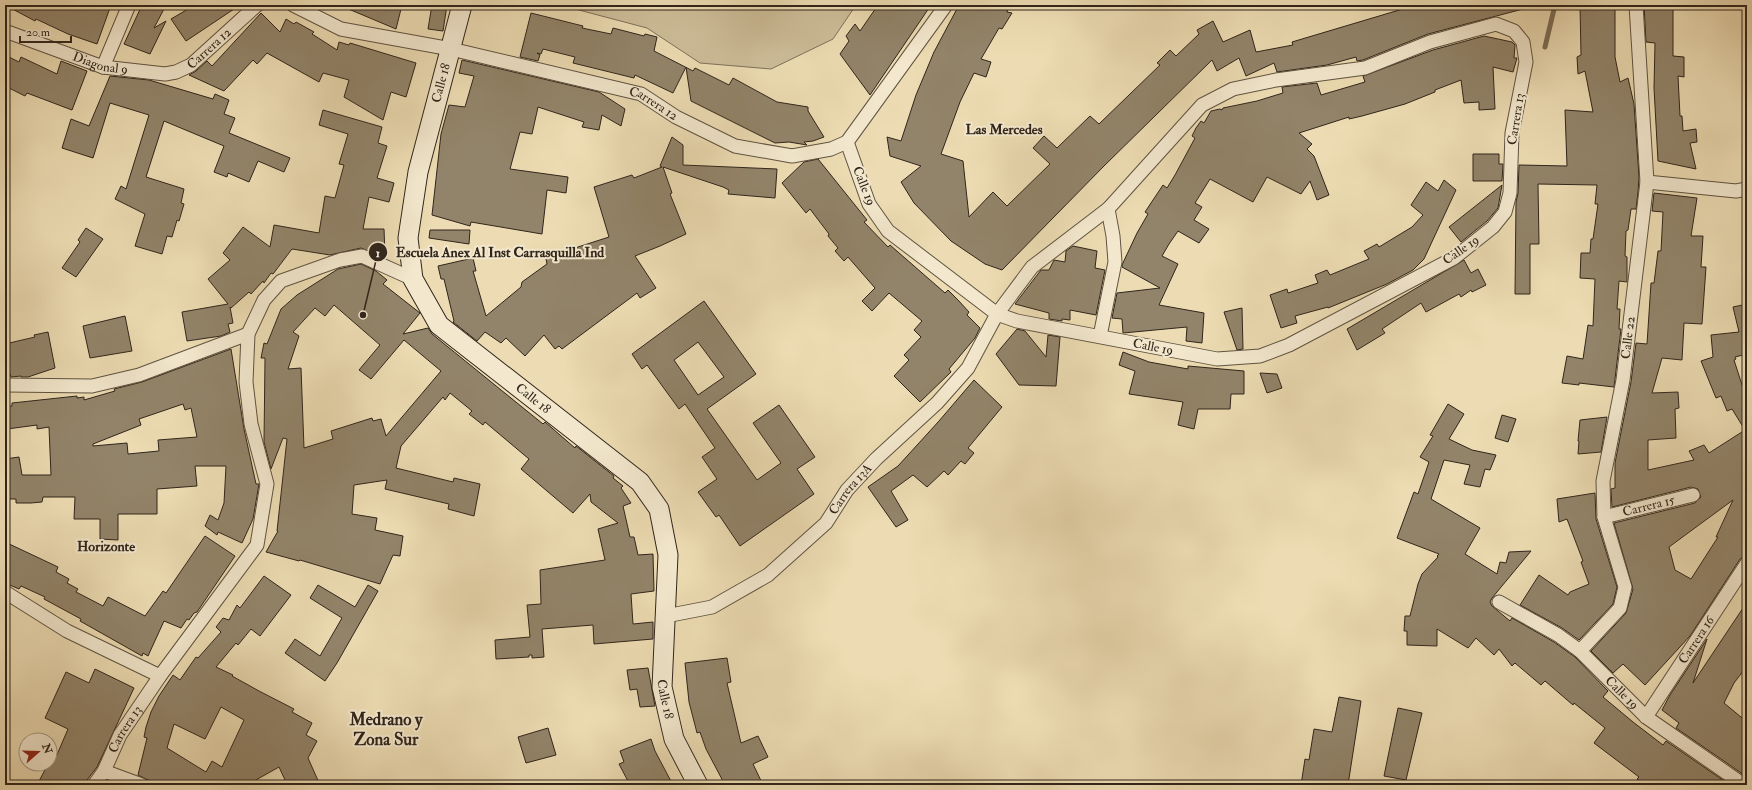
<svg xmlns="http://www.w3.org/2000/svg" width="1752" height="790" font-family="'IM FELL Double Pica',serif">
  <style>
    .green { fill: #cdbd99; stroke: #7e715a }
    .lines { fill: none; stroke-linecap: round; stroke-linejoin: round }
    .stream { stroke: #7b6e57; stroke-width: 5 }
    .building { fill: #92846a; stroke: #30251b; fill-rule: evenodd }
    .street-casing { stroke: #5f5341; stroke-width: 15 }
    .secondary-casing { stroke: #30251b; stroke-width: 21 }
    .street { stroke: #f3e8ce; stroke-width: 13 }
    .secondary { stroke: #f3e8ce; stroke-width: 19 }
    .labels { text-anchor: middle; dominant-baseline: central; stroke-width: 4; stroke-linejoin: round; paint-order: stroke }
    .street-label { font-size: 13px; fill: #30251b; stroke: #f3e8ce }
    .neighbourhood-label { font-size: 14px; font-weight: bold; fill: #30251b; stroke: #f3e8ce }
    .district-label { font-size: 17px; font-weight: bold; fill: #30251b; stroke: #f3e8ce }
    .leader { fill: none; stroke: #30251b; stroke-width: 1.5 }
    .callout-dot { fill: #30251b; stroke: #f3e8ce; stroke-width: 1.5 }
    .mark-label { font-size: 12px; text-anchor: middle; font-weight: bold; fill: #fff }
    .callout-label { font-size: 14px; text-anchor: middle; font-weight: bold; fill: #30251b; stroke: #f3e8ce; stroke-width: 4; stroke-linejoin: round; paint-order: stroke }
  </style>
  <rect width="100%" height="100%" fill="#eddcb3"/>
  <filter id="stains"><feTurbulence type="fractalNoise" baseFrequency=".005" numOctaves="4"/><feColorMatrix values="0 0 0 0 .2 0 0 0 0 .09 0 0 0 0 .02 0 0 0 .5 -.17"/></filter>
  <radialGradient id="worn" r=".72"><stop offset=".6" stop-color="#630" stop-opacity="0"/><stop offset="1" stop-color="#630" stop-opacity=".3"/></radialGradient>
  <path class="green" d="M560 5H856L833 39 771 69 700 63 647 28Z"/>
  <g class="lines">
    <path class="stream" d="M1545 47 1555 5"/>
  </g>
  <path class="building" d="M5 5H111L97 44 68 34 36 19 35 21Z
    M142 5H166L154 28 166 21 150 54 124 44Z
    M195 5H240L186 41 171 19Z
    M339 5H402L396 29Z
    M432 5H447L443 31 428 29Z
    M878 5H931L870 95 840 54 849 41 846 36 855 24 860 31Z
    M959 5H1009L1007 12 1012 13 1002 29 999 28 981 59 991 62 986 77 974 73 960 102 941 154 963 161 969 217 993 192 1007 206 1050 164 1033 148 1044 136 1057 148 1090 116 1099 124 1160 65 1157 63 1170 50 1176 56 1199 34 1197 30 1213 21 1223 42 1250 30 1256 52 1293 45 1292 42 1416 5H1523V9L1428 34 1363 60 1357 61 1356 57 1327 65 1277 72 1274 63 1246 76 1239 58 1217 71 1212 60 1104 166 1002 270 985 264 951 241 914 203 901 182 921 166 890 156 887 137 901 141 916 95 934 52Z
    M1580 5H1615V57L1620 82 1628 78 1634 104 1639 177 1638 192 1636 209H1631L1628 230 1626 231 1625 256 1627 257V282L1619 281 1617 309H1620L1619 329H1621L1614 387 1579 383V385L1562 383 1567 356 1583 359 1588 325 1593 326 1595 279 1580 278 1581 253H1590L1591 239H1593L1598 204H1595L1597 185 1538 184 1539 244H1530V294H1515L1516 202 1518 193 1519 165 1567 166 1565 110 1593 112 1585 71 1578 74 1577 57 1581 55Z
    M1644 5H1673V56L1684 57V77L1678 76 1680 116H1682L1683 131 1696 129 1697 142 1690 143 1696 169 1658 161 1654 88 1655 43 1646 42Z
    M261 13 280 32 286 19 294 24 296 22 314 32 312 34 337 50 339 42 349 45 350 43 416 63 406 97 391 92 383 120 344 97 349 80 323 73 319 82 267 53 257 64 253 60 224 91 189 75 196 71 207 61 212 66Z
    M531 13 583 26 582 28 611 34 613 28 644 36 645 34 657 37 654 51 693 71 695 68 729 85 733 78 777 102 808 107V111L824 137 813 141 804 142 807 145 789 142 775 143 691 101 686 67 673 93 635 75 634 78 573 63 575 57 543 49 541 54 537 53 540 55 538 61 520 57Z
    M1484 36 1512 42 1515 45 1514 58H1517L1513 72 1493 67 1495 109 1479 110V102L1464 103 1461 80 1435 90V92L1405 104 1362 116 1349 119V117L1299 133 1312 144 1307 149 1314 156 1329 195 1317 200 1310 181 1301 194 1267 177 1253 202 1210 179 1195 203 1202 207 1194 220 1209 229 1199 243 1178 231 1169 244 1162 256 1178 264 1159 305 1204 313 1202 343 1186 341 1187 327 1123 333 1122 319 1112 318 1117 293 1160 288 1122 267V265L1137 233 1148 214 1145 212 1163 185 1167 188 1175 175 1195 138 1192 136 1196 128 1201 121 1204 123 1211 111 1220 109 1222 110 1223 108 1257 101 1283 93 1282 87 1317 83 1321 95 1365 82 1363 76 1433 50Z
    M5 55 19 62 21 57 57 74 61 61 87 71 72 110 27 93 25 96 5 86Z
    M462 60 599 92 625 109 621 126 602 115 599 130 582 127 584 122 538 107 532 134 520 132 510 169 568 177 566 193 547 190 542 234 471 222 470 226 432 215 441 134 449 105 465 107 474 76 459 73Z
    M110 76 149 80 213 99 215 94 229 100 224 114 235 118 229 133 290 158 284 172 258 161 249 182 228 173 227 177 214 172 224 146 164 121 146 177 184 189 181 203 184 204 179 221 177 220 172 237 167 236 162 254 135 246 145 214 115 199 121 186 126 189 149 115 110 103 93 158 62 148 71 119 89 126Z
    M323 110 382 127 378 143 387 146 377 178 394 183 389 202 369 197 363 229H384L385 254 380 256 361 248 330 255 292 249 273 274 271 273 264 283 263 281 251 294 249 292 231 308 230 307 233 323 228 324 230 332 221 336 187 341 182 312 228 304 208 279 230 260 223 253 243 227 270 247 274 225 319 233 325 196 335 198 344 165 339 164 348 134 319 125Z
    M672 137 683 145V165L777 169 775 198 728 194 729 190 723 187 663 167 672 193 670 194 686 234 660 246 635 256 656 288 640 298 637 293 562 349 559 346 555 349 544 335 525 356 506 338 501 343 485 332 477 341 453 322 454 321 444 279H441L438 266 473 258 476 271H473L486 316 521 287 522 282 547 264 546 259 575 248 609 237 594 187 632 175 634 178 662 167 660 166Z
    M1473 154H1499V164H1503L1502 181H1473Z
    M818 159 867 220 864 222 888 247 890 245 945 293 948 290 958 300 969 312 967 315 980 328 975 338 949 369 951 372 920 402 894 376 909 360 904 355 921 337 914 330 922 321 889 293 872 311 862 301 875 288 848 257 844 261 835 251 838 248 828 236 829 234 810 209 806 213 782 183 804 162Z
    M1444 180 1456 190 1424 259 1413 270 1387 284 1328 308V307L1295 316 1297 323 1281 328 1270 295 1287 289 1288 293 1318 283 1315 275 1327 270 1330 275 1369 259 1364 251 1377 244 1379 247 1412 227 1423 215 1411 205 1426 182 1438 191Z
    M1502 185 1498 208 1487 221 1461 242 1449 227Z
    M1654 193 1697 198 1691 236H1703L1701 267H1706L1702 324 1684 323 1682 360 1662 358 1652 393 1678 392 1679 408 1675 409 1676 438 1648 440V470L1694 460 1689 451 1704 445 1709 453 1745 430 1732 409 1727 411 1721 396 1716 398 1701 361 1713 357 1711 335 1739 332 1733 307 1747 304V354L1735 357 1736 359 1734 360 1743 388 1747 387V555L1740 559 1690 636 1645 685 1623 664 1613 673 1591 651 1626 613 1633 589 1614 523 1695 503 1701 497 1698 489 1691 487 1612 507 1611 489 1615 488V463L1631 382 1636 343 1647 344 1651 283H1654L1658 251H1661L1663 212 1652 211ZM1733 500 1716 537H1718L1691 579 1675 570 1669 547Z
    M86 228 103 239 76 277 62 268 80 242 78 240Z
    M430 230H470L469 244 429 238Z
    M1073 246 1097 251 1095 268 1105 270 1096 315 1070 310V320L1062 319V321L1049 319V313L1015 304 1041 270H1049L1054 260 1065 262 1066 251Z
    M1464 260 1471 273 1478 269 1486 285 1472 292 1471 290 1461 297 1459 294 1426 312 1421 303 1382 329 1385 333 1357 350 1347 329Z
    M361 264 376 271 387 280 383 284 420 313 403 334 428 328 432 334 543 424 545 422 575 448 576 446 614 476 613 478 623 486 621 488 631 503 623 506 630 537H634L638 555 653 554 654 591 631 594 633 624 653 622V639L594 644 593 625 542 629 544 657 532 658V655H529V657L496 659 495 640 530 637 527 605 541 604 540 570 605 560 598 529 618 523 591 502 590 494 573 513 521 469 529 459 485 422 483 425 469 414 472 411 450 393 445 400 443 397 401 446 396 468 453 482 454 478 480 484 474 516 448 509 449 504 385 489 387 480 354 485 352 514 377 518 375 530 403 536 400 556 393 555 380 584 300 560 299 561 266 552 278 531H277L287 439 283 438 271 469 264 442 265 358H261L264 343 267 344 281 309 297 295 338 269ZM334 305 380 345 359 370 371 379 404 340 441 371 386 436 381 419 373 421 372 418 331 431 333 439 304 448 301 368 288 369 299 336 293 332 315 308 325 316Z
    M704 301 756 374 707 409 757 480 781 463 753 423 779 405 815 457 797 469 814 494 740 546 719 515 716 517 698 492 717 479 702 457 715 448 685 404 679 409 647 365 642 369 632 354ZM698 342 724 377 698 395 674 360Z
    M1242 308 1243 349 1237 350 1224 312Z
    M125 316 132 351 90 358 83 326Z
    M1017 329 1025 331 1046 357 1048 335 1060 337 1056 386 1019 385 996 354Z
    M48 332 55 368 28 377H21V376L11 377 10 374H5V344L35 337 34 335Z
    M231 349 244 429 256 484H259L253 519 242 543 218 532 217 535 205 526 210 515 218 520 224 503 226 466H195L197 486 157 489V514H118V540L100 539V519H74L75 497H43L42 502 31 503H16V499H5V459L19 457 22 475H51L49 427 37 429V425L7 429 5 407 12 406V403L77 396V398L84 397V400L115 391 114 389 142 382ZM183 404 185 410 191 408 197 437 158 440 159 451 128 454 127 443 93 446V444L141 425 139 419Z
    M1123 352 1149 362 1188 369V366L1244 371V394H1231L1230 409H1198L1194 429 1178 425 1183 402 1129 394 1135 371 1119 365Z
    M1260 373 1277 374 1282 388 1267 393Z
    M974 380 1002 407 968 448 974 453 965 464 961 461 948 475 944 471 927 487 913 475 891 491 908 520 896 527 868 487 898 466 939 421Z
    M1448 404 1464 414 1449 439 1472 450 1496 455 1490 470 1485 469 1480 487 1464 484 1470 465 1444 460 1431 499 1480 528 1465 554 1497 574 1500 562 1506 563 1509 552 1531 551 1492 598 1490 602 1492 606 1510 621 1512 618 1554 642 1575 657 1608 691 1603 697 1633 722 1663 745 1666 741 1730 785H1646L1637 779 1639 777 1594 743 1605 728 1574 703 1573 705 1545 681 1541 685 1515 663 1512 666 1499 649 1494 655 1476 638 1468 648 1437 629V646L1407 645V631H1404L1405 616H1410L1418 584 1422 574 1438 557 1437 556 1439 554 1397 538 1414 492 1418 494 1429 462 1420 457 1433 436 1430 435Z
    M1502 415 1516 419 1508 442 1495 438Z
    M1607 417 1601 452 1578 454 1579 441H1578L1580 420Z
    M1595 493 1596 519 1617 587 1613 604 1579 640 1562 628 1520 605 1539 575 1568 595 1570 592 1589 584 1581 562 1583 561 1567 519 1559 522 1557 499Z
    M205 536 235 556 197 612 194 613 189 620 187 619 181 628 164 621 148 656 143 653 142 656 80 621 81 619 44 599 45 597 21 586 19 589 5 583V542L58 567 56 572 69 579 67 583 78 589 76 592 103 606 108 597 145 616 163 591 166 593Z
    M264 576 291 595 260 636 251 629 238 645 236 643 216 667 233 675 232 676 259 691 294 709 292 712 312 723 306 735 317 741 308 758 320 785H294L292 780 286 782 279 767 247 785H150L148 780 138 775 147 738 144 737 146 727 151 712 159 696 173 675 180 680 196 657 198 658 221 632 216 627 223 618 229 620 237 605 240 608ZM221 707 244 720 222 767 212 761 206 772 167 748 174 724 205 739Z
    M318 585 355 607 368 585 378 591 337 663 325 681 285 653 295 639 320 656 342 618 310 598Z
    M1747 602V666L1734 683 1724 703 1747 722V777L1676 728 1679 723 1662 710 1670 695 1707 639 1693 683Z
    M727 658 731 682 727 683 741 743 758 736 768 757 753 764 763 785H725L706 749 700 732 697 733 689 702 685 663Z
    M648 668 655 706 640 707 637 689 630 690 627 670Z
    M95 669 134 688 97 767 87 780 86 785H37L48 764H50V754L56 757 68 729 45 718 66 672 89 683Z
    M1339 697 1361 701 1348 785H1301L1305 759 1309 760 1314 729 1332 732Z
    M1398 708 1422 713 1406 780 1384 776Z
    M548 728 556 755 526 763 518 737Z
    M651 739 655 751 673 785H630L619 764 624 762 620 751Z"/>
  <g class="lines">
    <g class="street-casing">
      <g id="street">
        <path id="s1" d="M293 5 341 29 451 49 641 94 676 117 735 146 792 156 831 149 847 142 946 5"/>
        <path id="s2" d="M5 31 103 67 165 74 176 72 191 65 257 5"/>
        <path d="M103 67 129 5"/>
        <path d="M1647 182 1736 191 1747 189"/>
        <path d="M1100 336 1115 262 1113 236 1108 209"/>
        <path d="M5 385 92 386 139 375 248 334"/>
        <path id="s3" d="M1604 517 1693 495"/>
        <path d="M5 592 67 631 160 676"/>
        <path id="s4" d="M1499 602 1558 635 1580 651 1646 717 1744 785"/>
        <path id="s5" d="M666 616 712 607 768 575 826 523 847 490 876 459 937 403 968 368 997 314 1032 267 1108 209 1202 105 1233 89 1276 80 1365 68 1430 42 1496 24 1514 31 1523 42 1526 62 1512 133 1510 193 1505 212 1493 227 1454 258 1289 345 1260 356 1217 359 1017 321 997 314 888 231 869 204 847 142"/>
        <path id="s6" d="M1580 651 1620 608 1625 587 1604 517 1603 481 1623 380 1647 182 1636 5"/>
        <path id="s7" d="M1646 717 1747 563"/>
        <path d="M104 771 142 785"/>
        <path id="s8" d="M94 785 104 771 120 735 160 676 257 545 267 484 251 424 246 382 248 334 264 300 281 281 340 260 362 256 413 279"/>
      </g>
    </g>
    <g class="secondary-casing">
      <g id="secondary">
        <path id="s9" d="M462 5 418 172 408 238 413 279 439 325 640 482 659 509 668 555 662 687 674 739 698 785"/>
      </g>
    </g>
    <use href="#street" class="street"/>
    <use href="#secondary" class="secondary"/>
  </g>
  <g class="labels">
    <g class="street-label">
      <text stroke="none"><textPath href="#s2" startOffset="219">Carrera 12</textPath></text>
      <text stroke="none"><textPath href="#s2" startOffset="101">Diagonal 9</textPath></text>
      <text transform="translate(441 83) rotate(-75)">Calle 18</text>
      <text stroke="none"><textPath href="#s1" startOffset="376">Carrera 12</textPath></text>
      <text transform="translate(1516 119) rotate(-81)">Carrera 13</text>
      <text transform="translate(864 186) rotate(68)">Calle 19</text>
      <text transform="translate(1461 250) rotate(-35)">Calle 19</text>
      <text stroke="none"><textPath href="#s6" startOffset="335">Calle 22</textPath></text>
      <text transform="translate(1153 347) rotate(11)">Calle 19</text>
      <text stroke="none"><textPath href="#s9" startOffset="453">Calle 18</textPath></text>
      <text stroke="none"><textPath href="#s5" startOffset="231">Carrera 13A</textPath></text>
      <text stroke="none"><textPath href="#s3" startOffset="46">Carrera 15</textPath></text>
      <text stroke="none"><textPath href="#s7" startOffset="92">Carrera 16</textPath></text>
      <text stroke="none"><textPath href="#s4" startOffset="154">Calle 19</textPath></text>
      <text stroke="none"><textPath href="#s9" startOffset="813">Calle 18</textPath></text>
      <text stroke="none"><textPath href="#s8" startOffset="64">Carrera 13</textPath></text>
    </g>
    <g class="neighbourhood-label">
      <text x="1004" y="129">Las Mercedes</text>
      <text x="106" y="546">Horizonte</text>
    </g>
    <g class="district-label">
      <text x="386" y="719">Medrano y<tspan x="386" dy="20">Zona Sur</tspan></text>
    </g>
  </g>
  <path class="leader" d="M363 315L378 252"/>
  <g class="callout-dot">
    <circle cx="363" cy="315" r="4"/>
    <circle cx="378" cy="252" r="10"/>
  </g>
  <g class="mark-label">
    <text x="378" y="257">1</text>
  </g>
  <g class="callout-label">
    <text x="500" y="257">Escuela Anex Al Inst Carrasquilla Ind</text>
  </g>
  <rect width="1752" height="790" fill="none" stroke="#eddcb3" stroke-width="20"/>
  <rect x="6" y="6" width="1740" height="778" fill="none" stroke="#30251b" stroke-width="2"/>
  <rect x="10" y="10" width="1732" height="770" fill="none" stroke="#30251b"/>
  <g transform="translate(38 752) rotate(70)"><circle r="19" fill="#f3e8ce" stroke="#a59a86"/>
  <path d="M0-3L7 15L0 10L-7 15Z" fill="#8f2418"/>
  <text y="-6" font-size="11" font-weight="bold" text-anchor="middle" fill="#30251b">N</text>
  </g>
  <path d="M20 36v6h51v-6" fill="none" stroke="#30251b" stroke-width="2"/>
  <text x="26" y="36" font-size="12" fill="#30251b" stroke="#f3e8ce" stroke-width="3" paint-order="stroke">20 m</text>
  <rect width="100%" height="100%" filter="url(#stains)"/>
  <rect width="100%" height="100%" fill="url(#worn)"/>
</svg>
